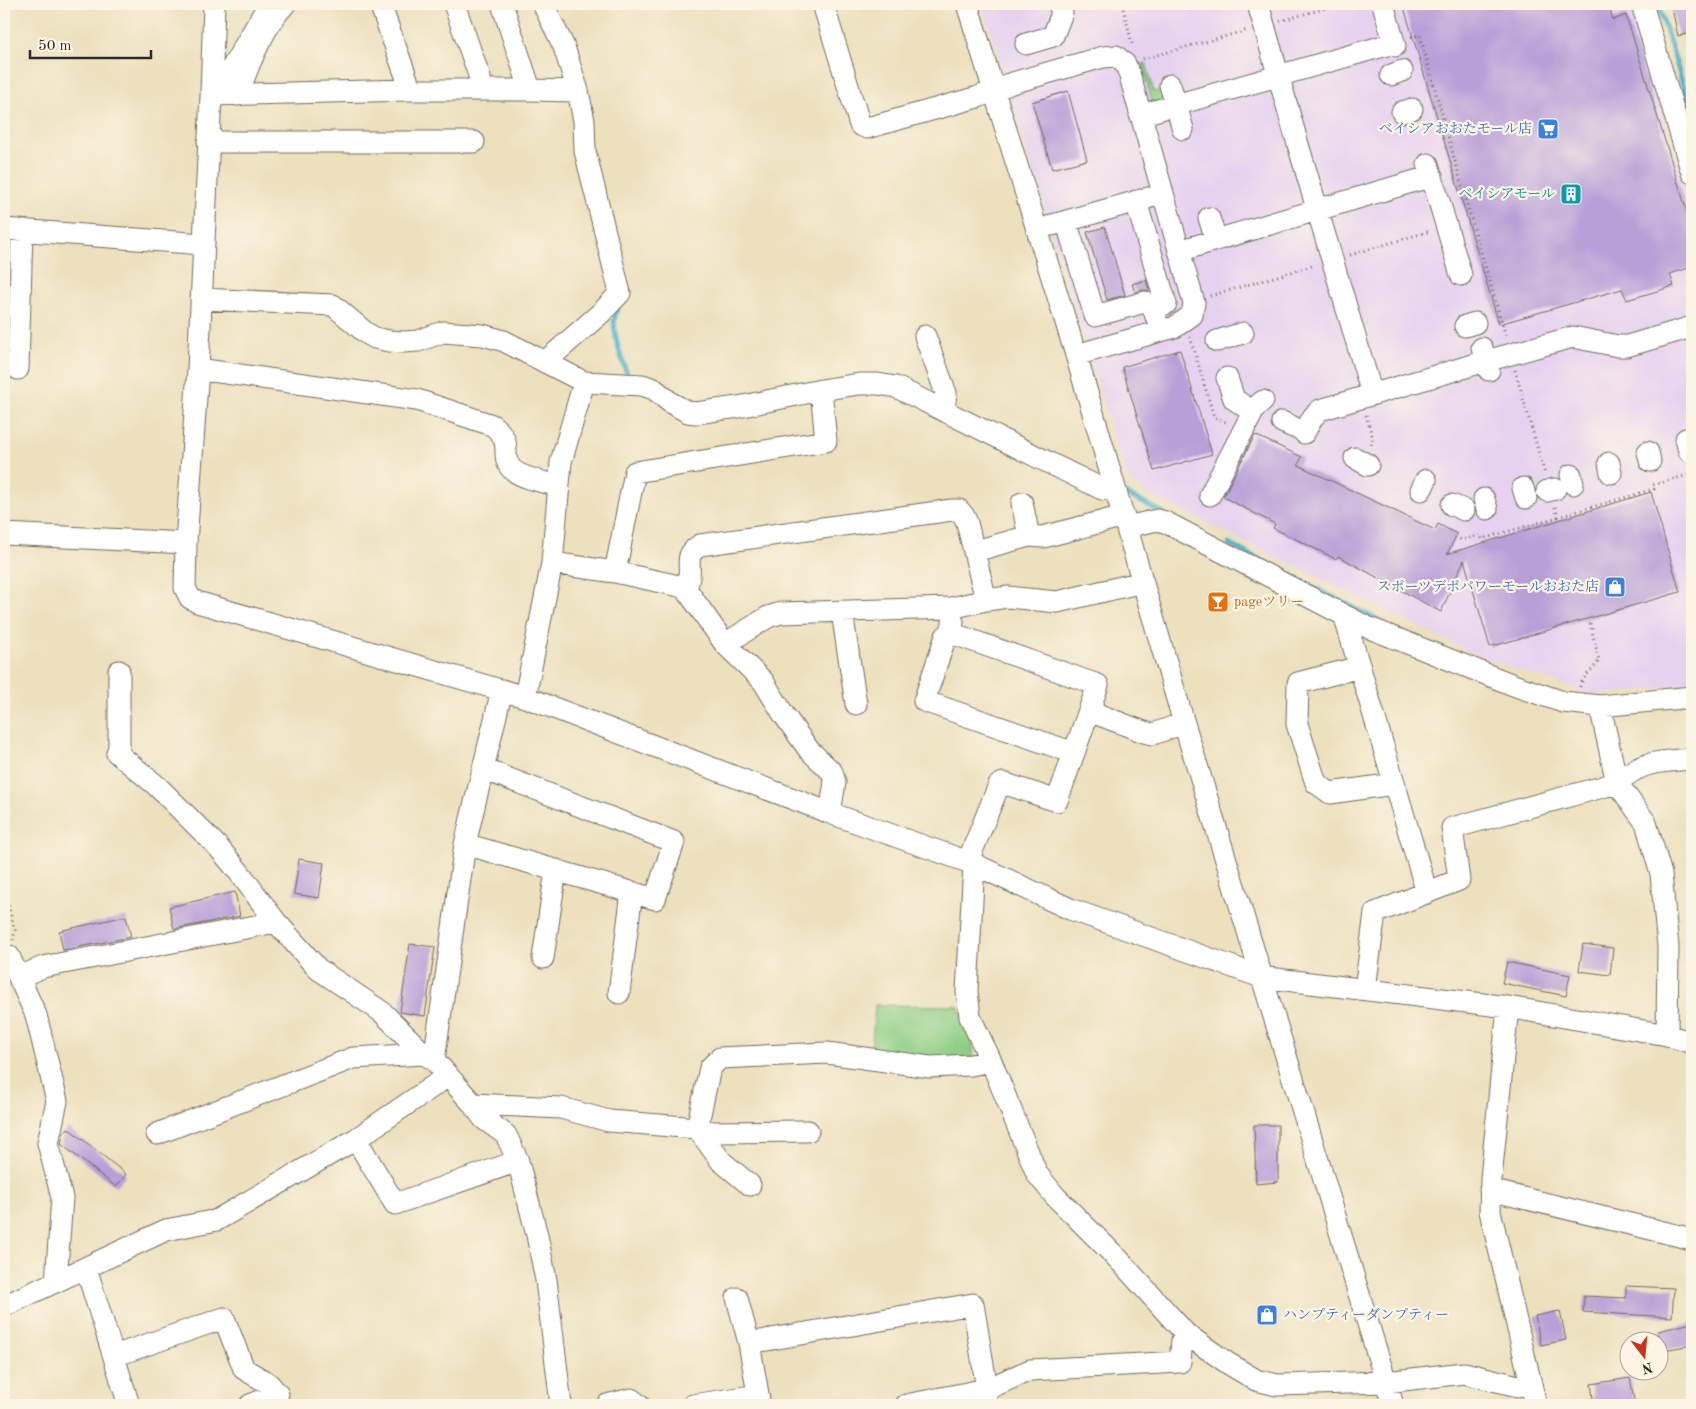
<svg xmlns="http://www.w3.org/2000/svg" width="1696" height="1409" font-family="'Old Standard TT','Noto Serif JP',serif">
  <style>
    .built { fill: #e6d2f0 }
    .green { fill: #8fcf85; stroke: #5d7d58 }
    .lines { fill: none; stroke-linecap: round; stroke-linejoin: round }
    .stream { stroke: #4bb1ca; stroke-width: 5 }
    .building { fill: #b79fd8 }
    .minor-casing { stroke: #6f6a5e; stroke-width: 23 }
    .path { stroke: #6f6a5e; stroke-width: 3; stroke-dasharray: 1 4; stroke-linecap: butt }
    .minor { stroke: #fff; stroke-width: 21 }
    .labels { text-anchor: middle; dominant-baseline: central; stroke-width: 4.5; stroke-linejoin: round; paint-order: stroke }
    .shop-label { font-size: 14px; fill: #366cbe; stroke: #fcf5e5; text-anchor: end }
    .culture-label { font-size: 14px; fill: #0d838f; stroke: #fcf5e5; text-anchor: end }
    .food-label { font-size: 14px; fill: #c56008; stroke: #fcf5e5; text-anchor: start }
  </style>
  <rect width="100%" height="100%" fill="#fcf5e5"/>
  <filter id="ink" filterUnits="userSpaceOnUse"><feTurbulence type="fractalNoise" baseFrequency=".02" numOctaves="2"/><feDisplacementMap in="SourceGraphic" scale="10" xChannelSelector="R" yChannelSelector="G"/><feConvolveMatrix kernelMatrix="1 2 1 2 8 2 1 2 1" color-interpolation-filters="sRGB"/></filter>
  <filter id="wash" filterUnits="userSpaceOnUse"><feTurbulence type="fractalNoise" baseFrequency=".0096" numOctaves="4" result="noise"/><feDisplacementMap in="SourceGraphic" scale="20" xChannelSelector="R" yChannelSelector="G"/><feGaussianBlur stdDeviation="1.12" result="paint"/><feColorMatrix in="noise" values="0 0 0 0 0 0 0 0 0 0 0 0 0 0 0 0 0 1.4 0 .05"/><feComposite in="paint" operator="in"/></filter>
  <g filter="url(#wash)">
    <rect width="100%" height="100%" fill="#ece0bd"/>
    <path class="built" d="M982 4H1631L1692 215V685L1592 695 1478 656 1145 493 1126 477Z"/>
    <path class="green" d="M1146 63 1154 92 1162 90 1165 100 1152 103 1142 65Z
      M875 1005 958 1006 972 1042 974 1060 871 1053Z"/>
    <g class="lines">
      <path class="stream" d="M1658 4 1692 114
        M618 308C607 324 623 362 629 379
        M1124 493 1163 513
        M1229 544 1384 623"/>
    </g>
    <g id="blocks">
      <path class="building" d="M1403 4H1608L1613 20 1626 15 1692 228V267L1670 274 1674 286 1627 300 1622 289 1499 324Z
        M1671 4H1692V33L1678 36Z
        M1068 91 1087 160 1052 169 1032 102Z
        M1105 227 1125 295 1107 300 1087 232Z
        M1146 280 1149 290H1142L1135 292 1132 284Z
        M1180 350 1212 454 1154 471 1122 367Z
        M1255 435 1302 457 1298 465 1435 530 1438 524 1457 534 1447 554 1651 492 1680 592 1490 647 1464 560 1441 612 1338 556 1336 559 1273 528 1275 524 1223 497Z
        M299 859 324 863 319 898 294 894Z
        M235 892 240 916 174 929 169 907Z
        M126 916 131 937 63 950 59 931Z
        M410 944 435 947 425 1016 400 1012Z
        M1583 944 1613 948 1610 975 1579 971Z
        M1507 962 1570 975 1566 996 1502 983Z
        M1254 1125H1278V1182L1256 1184Z
        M68 1128 126 1174 116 1187 61 1144 63 1134Z
        M1626 1286 1674 1288 1672 1317 1583 1312 1584 1296 1626 1298Z
        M1560 1311 1566 1340 1541 1345 1535 1316Z
        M1692 1323V1345L1658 1351V1331Z
        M1630 1378 1635 1405H1594L1591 1384Z"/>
    </g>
  </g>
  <g filter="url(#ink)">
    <use href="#blocks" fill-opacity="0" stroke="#6f6a5e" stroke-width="1"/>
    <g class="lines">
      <g class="minor-casing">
        <path id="minor" d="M214 4 211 95 198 369 186 543 185 588 190 598 197 602 525 697 830 813 974 864 1070 909 1261 977 1508 1007 1667 1035 1692 1043
          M380 4 407 79 409 90
          M454 4 480 78 481 90
          M543 4 564 47 578 91 584 121 585 151 620 293 602 312 545 362
          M823 4 860 125 867 128 978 97 1009 84 1103 57 1116 56 1125 64 1129 73 1194 303 1192 315 1175 327 1076 355
          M967 4 1076 355 1184 723 1393 1405
          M1258 4 1297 141 1372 394
          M1383 4 1395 46
          M1642 4 1692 173
          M1026 44 1053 36 1062 13 1059 4
          M1391 75 1402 71
          M1170 85 1183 129
          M529 90 578 91
          M211 95 409 90H529L528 83 502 4
          M221 95 223 83 269 4
          M238 95C248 65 264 27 285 4
          M1402 112 1412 109
          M1140 115 1394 43
          M208 142H474
          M1428 164 1461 275
          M1136 201 1166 304 1153 307 1156 317
          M1209 218 1216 239
          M1066 221 1095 316 1145 302 1153 307
          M1052 225 1148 198
          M4 229 203 244
          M1179 251 1432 176
          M201 299 333 305 366 333 375 338 389 341 403 342 418 341 443 332 483 335 504 341 584 382 642 385 654 389 671 403 688 412 696 413 738 407 821 390 859 384H878L896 387 1102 489 1115 491
          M1465 326 1475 323
          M925 336 946 393 944 410
          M1217 341 1243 333
          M1482 348 1486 361 1573 337 1618 346H1627L1692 327
          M18 369 22 231
          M198 369 417 400 492 425C515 442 500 454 510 467 518 478 545 482 558 486
          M1227 378 1234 399 1253 412
          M1282 422 1293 427
          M1304 433 1313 417 1320 410 1486 361 1489 370
          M1686 439 1689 451
          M1648 452 1650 461
          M1355 458 1368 465
          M1609 463 1611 473
          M1571 475 1573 484
          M1523 488 1526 498
          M1421 490 1426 480
          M1547 491 1555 489
          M1210 495 1255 408 1263 401
          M1484 499 1487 509
          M1022 503 1029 536 1043 537 1124 516
          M1452 505 1464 510
          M1127 527 1157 520 1165 522 1367 627 1516 686 1563 702 1600 706 1692 697
          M4 534 186 543
          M975 551 1029 536
          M552 563 615 572 679 586 686 589 725 644 763 681 784 715 809 750 832 772 835 782 830 813
          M615 572 635 472 826 441 821 390
          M686 589C687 586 689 581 689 577 691 563 684 555 700 545L952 510H959L964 516 967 523 986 600
          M842 612 856 704
          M1344 615 1427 893
          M953 622 951 633 946 636 924 701 1074 753
          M951 633 1098 685 1057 801 1003 783 999 785 968 861
          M725 644 768 617 781 613 951 608 986 600 1008 597 1057 602 1143 582
          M1360 667 1298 683 1297 724 1316 783 1330 793 1394 784
          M119 671V747L117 753 157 786 218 847 239 872 276 922 318 969 382 1012 424 1054 434 1060 473 1104 561 1108 609 1121 697 1128 710 1068 720 1058 827 1053 930 1067 971 1065 991 1061
          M525 697 552 563 561 462 584 382
          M1600 706 1617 783 1646 823 1661 874 1668 947 1667 1035
          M1089 711 1144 732 1153 734 1184 723
          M465 844 655 899 674 842 483 769
          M974 864 967 991 970 1017 991 1061 1037 1174 1055 1196 1120 1261 1186 1334 1229 1364 1256 1380 1277 1385 1386 1382 1464 1373 1518 1386 1530 1384
          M4 957 9 956 36 1015 57 1101 48 1143 62 1198 56 1282
          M543 958 556 870
          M19 977 43 967 276 922
          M1365 989 1375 913 1459 880 1452 828 1617 783C1642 760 1661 762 1692 759
          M619 993 632 892
          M1508 1007 1491 1179 1490 1211 1536 1405
          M434 1060 465 844 502 690
          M473 1104 484 1119 506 1135 518 1161 537 1235 546 1280 561 1405
          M697 1128 712 1132 808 1131
          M697 1128 721 1161 750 1185
          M157 1134 353 1058 424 1054
          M356 1139 395 1204 518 1161
          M1490 1190 1692 1239
          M86 1268 129 1405
          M737 1298 749 1343 760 1405
          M4 1306 166 1230 217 1220 356 1139 448 1076
          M749 1343 973 1304 987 1389 985 1405
          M114 1356 224 1318 244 1369 268 1383 278 1394 250 1405
          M607 1405 631 1399 639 1405
          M693 1405 758 1395
          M906 1405 987 1389 1030 1370 1180 1362 1182 1340 1186 1334"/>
      </g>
      <path class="path" d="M1122 4 1133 47
        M1280 21 1340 4
        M1411 37 1420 35 1468 208 1506 337
        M1143 59 1248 30
        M1350 255 1430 231
        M1210 296 1315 265
        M1190 337 1214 417 1228 423
        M1515 370 1545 474
        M1366 415 1373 439 1370 447
        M1555 507 1559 520
        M1455 537 1462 540 1481 535 1482 539 1654 489 1653 485 1692 474
        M1580 687C1583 675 1594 670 1599 660L1590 623
        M4 891 15 930 13 940"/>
      <use href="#minor" class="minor"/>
    </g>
  </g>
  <defs>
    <g id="supermarket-square" transform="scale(1.125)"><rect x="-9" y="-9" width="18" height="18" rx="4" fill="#3f7fe0" stroke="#fcf5e5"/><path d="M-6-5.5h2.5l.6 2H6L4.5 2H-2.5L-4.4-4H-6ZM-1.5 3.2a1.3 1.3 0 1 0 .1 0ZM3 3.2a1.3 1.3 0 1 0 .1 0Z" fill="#fff"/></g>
    <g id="building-square" transform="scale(1.125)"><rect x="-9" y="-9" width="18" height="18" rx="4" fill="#0f9aa8" stroke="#fcf5e5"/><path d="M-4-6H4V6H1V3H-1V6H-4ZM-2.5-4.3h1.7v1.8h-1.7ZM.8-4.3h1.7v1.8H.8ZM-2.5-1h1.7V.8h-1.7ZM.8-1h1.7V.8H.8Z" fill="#fff"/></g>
    <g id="shop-square" transform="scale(1.125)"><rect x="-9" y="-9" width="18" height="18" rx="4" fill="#3f7fe0" stroke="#fcf5e5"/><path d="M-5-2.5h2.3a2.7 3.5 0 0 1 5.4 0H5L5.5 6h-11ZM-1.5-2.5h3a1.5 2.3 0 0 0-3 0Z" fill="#fff"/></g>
    <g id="bar-square" transform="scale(1.125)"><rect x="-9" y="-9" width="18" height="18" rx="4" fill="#e8710a" stroke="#fcf5e5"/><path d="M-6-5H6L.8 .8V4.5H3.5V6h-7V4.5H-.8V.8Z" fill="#fff"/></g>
  </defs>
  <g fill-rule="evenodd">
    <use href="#supermarket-square" x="1548" y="129"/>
    <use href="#building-square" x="1571" y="194"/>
    <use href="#shop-square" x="1615" y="587"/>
    <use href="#bar-square" x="1218" y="602"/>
    <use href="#shop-square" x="1267" y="1315"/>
  </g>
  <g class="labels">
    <g class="shop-label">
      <text x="1532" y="129">ベイシアおおたモール店</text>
      <text x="1599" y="587">スポーツデポパワーモールおおた店</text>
      <text x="1283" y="1315" text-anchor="start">ハンプティーダンプティー</text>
    </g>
    <g class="culture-label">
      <text x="1555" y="194">ベイシアモール</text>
    </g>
    <g class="food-label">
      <text x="1234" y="602">pageツリー</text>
    </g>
  </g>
  <rect width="1696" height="1409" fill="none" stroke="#fcf5e5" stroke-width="20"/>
  <g transform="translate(1644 1356) rotate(164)"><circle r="24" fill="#fcf5e5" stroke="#a8a49b"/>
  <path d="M0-4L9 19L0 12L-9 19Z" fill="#c8321e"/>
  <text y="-8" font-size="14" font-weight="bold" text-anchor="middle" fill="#2b2b2b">N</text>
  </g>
  <path d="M30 50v8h121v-8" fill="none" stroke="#2b2b2b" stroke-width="2.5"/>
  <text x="38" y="50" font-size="15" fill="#2b2b2b" stroke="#fcf5e5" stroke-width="4" paint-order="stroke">50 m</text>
</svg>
